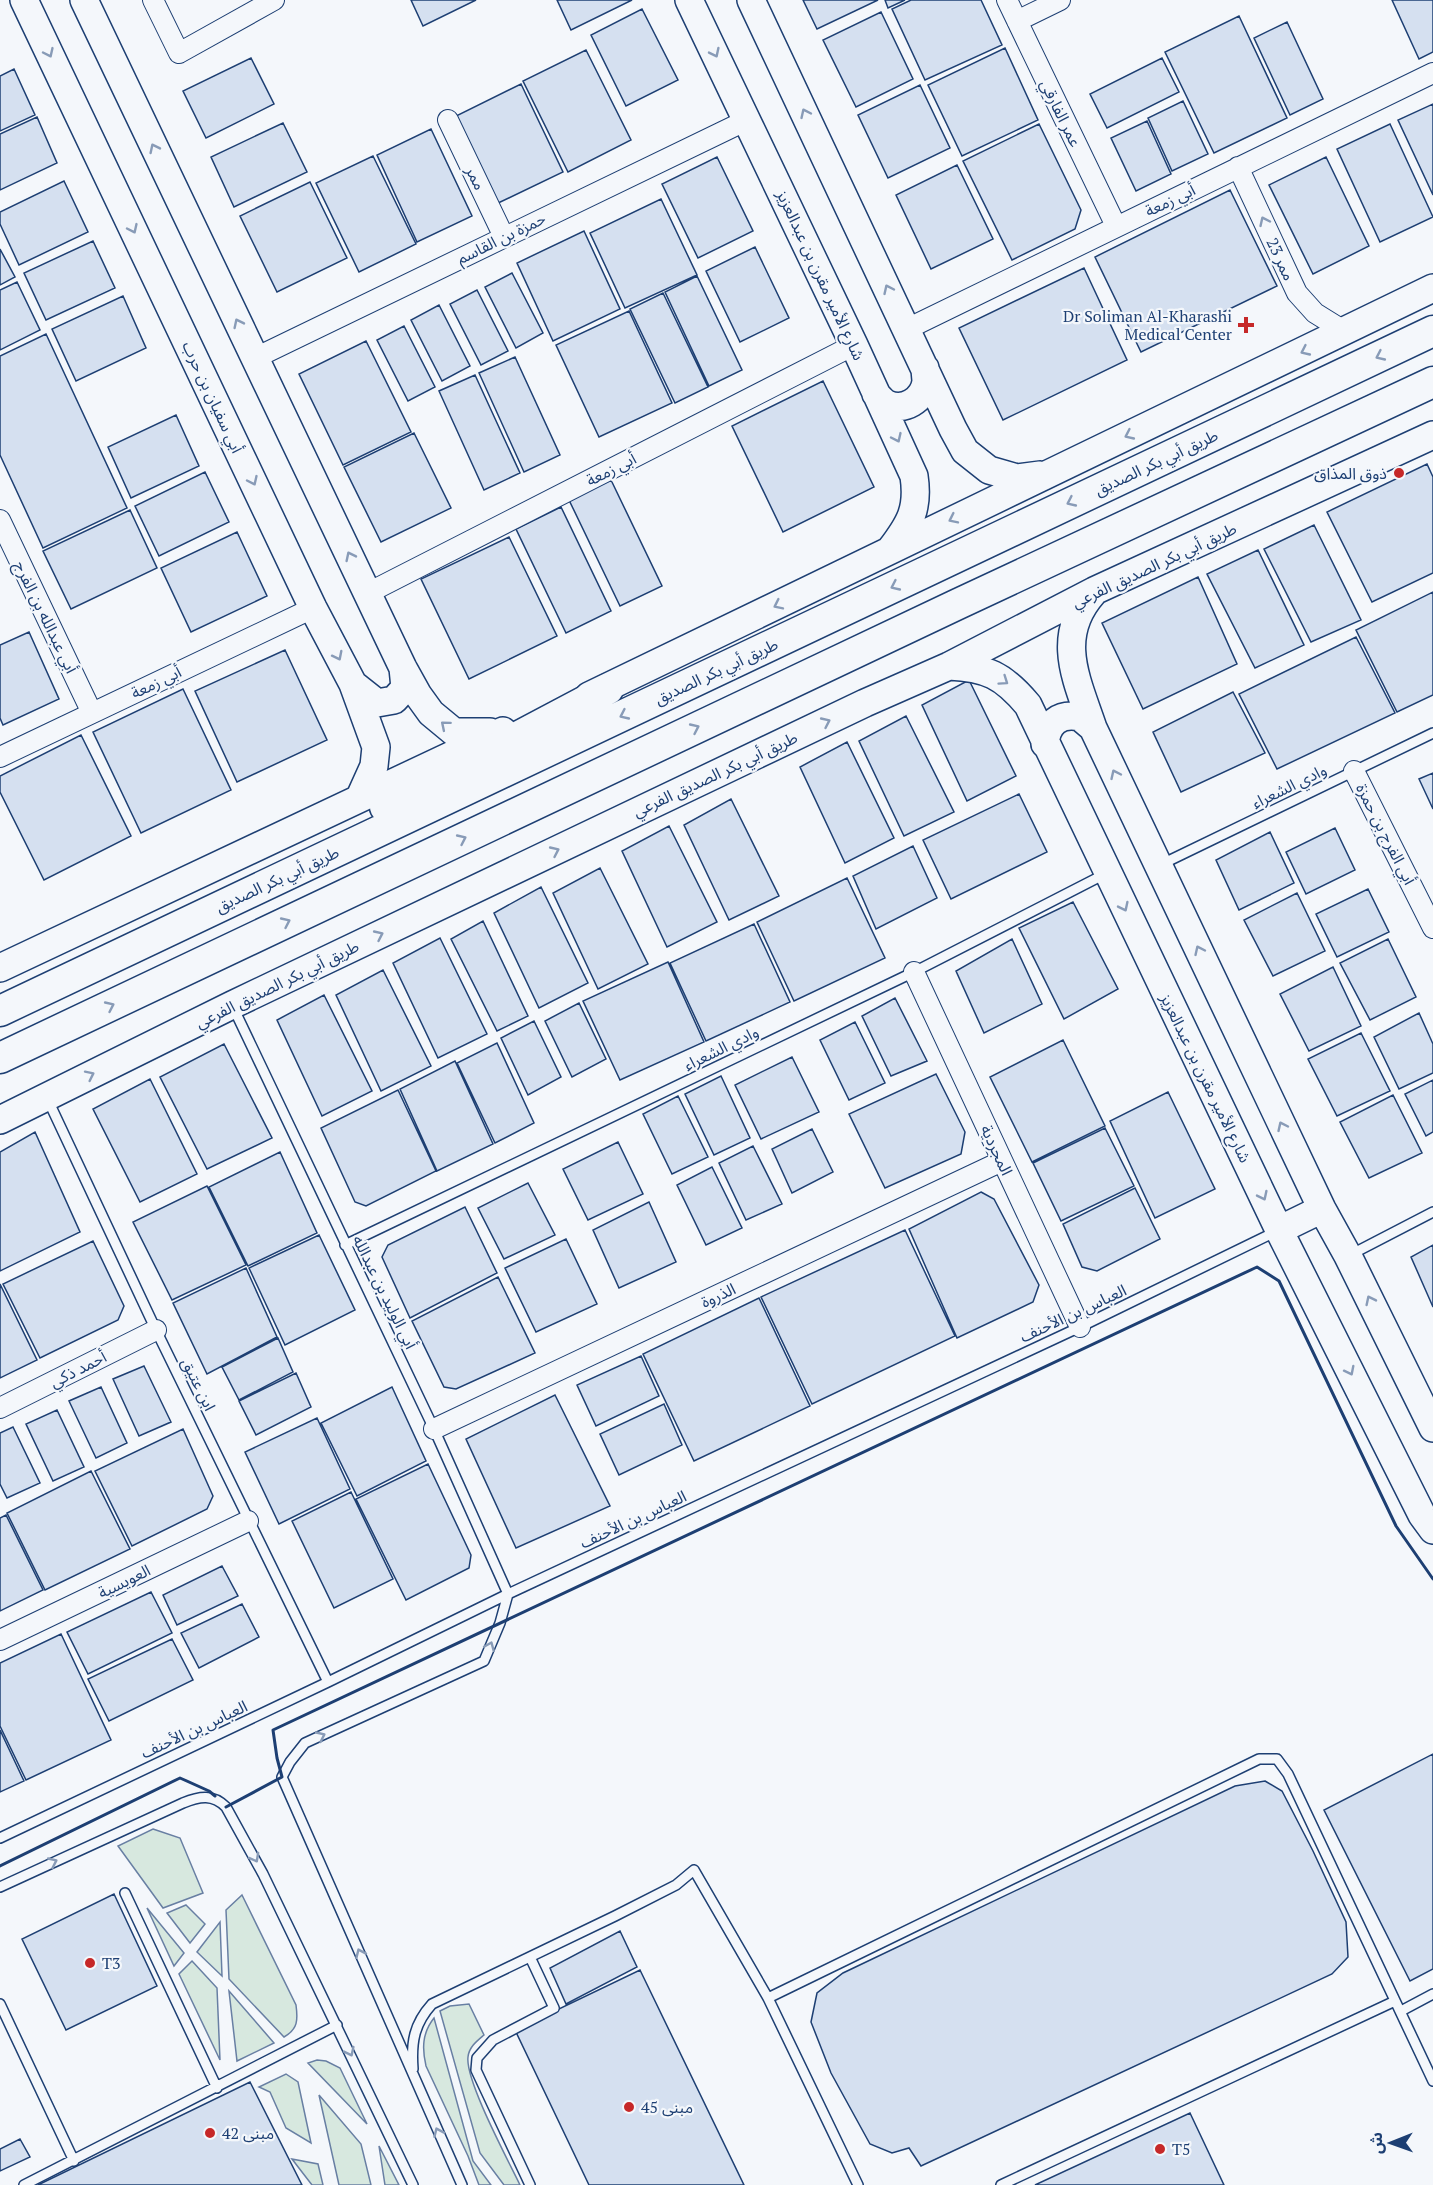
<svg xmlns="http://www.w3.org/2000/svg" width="1433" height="2185" font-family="'PT Serif','Noto Sans Arabic',serif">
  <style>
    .green { fill: #d7e8df; stroke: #687fa3; stroke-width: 1.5 }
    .building { fill: #d5e0f0; stroke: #1d3f73; stroke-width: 1.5 }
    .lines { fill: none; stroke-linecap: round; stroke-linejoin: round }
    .lane-casing { stroke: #1d3f73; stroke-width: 12 }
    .street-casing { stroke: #1d3f73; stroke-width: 22 }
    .secondary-casing { stroke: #1d3f73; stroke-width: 30 }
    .primary-casing { stroke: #1d3f73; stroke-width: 33 }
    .lane { stroke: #f4f7fb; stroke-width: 9 }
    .street { stroke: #f4f7fb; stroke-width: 20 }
    .secondary { stroke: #f4f7fb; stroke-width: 27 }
    .primary { stroke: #f4f7fb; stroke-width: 30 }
    .wall { stroke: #1d3f73; stroke-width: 3 }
    .oneway { stroke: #889bb7 }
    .poi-dot { fill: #c62828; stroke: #f4f7fb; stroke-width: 2 }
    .labels { text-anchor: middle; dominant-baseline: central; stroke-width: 4.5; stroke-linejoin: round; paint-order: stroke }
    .street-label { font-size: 16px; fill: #1d3f73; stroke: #f4f7fb }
    .poi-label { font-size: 16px; fill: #1d3f73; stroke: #f4f7fb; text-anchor: start }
  </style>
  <rect width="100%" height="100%" fill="#f4f7fb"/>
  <path class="green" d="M153 1829 180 1838 203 1893 163 1908 118 1846Z
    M242 1895 296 2005C298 2020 298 2029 284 2037L229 1979 226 1910Z
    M186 1905 205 1924 190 1943 167 1913Z
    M147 1908 184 1953 174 1966Z
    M220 1922 222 1976 197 1952Z
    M192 1961 217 1988 220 2060 179 1974Z
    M229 1991 274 2043 237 2061Z
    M469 2004 484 2035C477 2041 469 2047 468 2057 465 2080 508 2160 520 2185H504L480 2153 440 2011 450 2006Z
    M434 2018 473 2161 491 2185H479L468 2156 426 2066C422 2049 422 2033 434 2018Z
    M317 2060 326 2061 340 2068 367 2124 308 2063Z
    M286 2074 298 2082 311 2143 286 2128 270 2092 259 2087Z
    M319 2095 361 2144 371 2185H339Z
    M379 2146 399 2185H385Z
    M292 2159 318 2164 323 2185H312Z"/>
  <path class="building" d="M411 0H476L423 26Z
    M557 0H632L571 30Z
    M803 0H878L817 29Z
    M885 0H905L888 8Z
    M911 0H981L1002 45 925 80 892 9Z
    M1392 0H1433V52L1419 59Z
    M642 9 678 80 626 106 591 35Z
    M881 12 913 79 856 107 823 40Z
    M1239 16 1287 118 1214 153 1165 52Z
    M1287 22 1323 99 1290 115 1254 38Z
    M1005 48 1038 120 962 156 928 85Z
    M586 50 631 140 568 172 523 81Z
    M251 58 274 104 206 138 183 91Z
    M1162 58 1179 92 1107 128 1090 94Z
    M14 69 35 115 0 131V76Z
    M521 84 563 172 494 205 452 118Z
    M920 85 950 148 888 178 858 115Z
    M1183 101 1208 154 1172 171 1148 118Z
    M1433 104V195L1398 120Z
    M37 117 57 163 0 190V134Z
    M1147 121 1171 174 1136 191 1111 138Z
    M283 123 307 172 234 207 211 157Z
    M1039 124 1081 210 1075 229 1012 260 963 161Z
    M1390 124 1433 217 1380 242 1337 149Z
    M431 129 472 216 417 242 377 155Z
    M373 156 416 244 359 272 316 183Z
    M717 157 753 231 698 258 662 184Z
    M1326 157 1369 246 1313 274 1269 185Z
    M957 165 993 239 931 269 896 195Z
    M64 181 88 232 19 265 0 224V212Z
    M310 182 347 258 277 292 240 216Z
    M1230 190 1277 286 1141 352 1095 257Z
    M661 199 697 275 625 308 590 233Z
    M584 231 620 309 553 341 517 263Z
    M93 241 115 288 46 320 24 273Z
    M755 247 789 318 740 342 706 271Z
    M0 249 15 277 0 285Z
    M1084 268 1127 360 1003 420 959 328Z
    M512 273 543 333 516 348 485 287Z
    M697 276 742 370 709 386 665 292Z
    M17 282 40 330 0 350V290Z
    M477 290 508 351 481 365 450 304Z
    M663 293 708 387 675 403 630 309Z
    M123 296 146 348 76 381 52 329Z
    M439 305 470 366 442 381 411 320Z
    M629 311 672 403 599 437 556 345Z
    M404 326 435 387 408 401 377 340Z
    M46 334 127 508 43 548 0 455V356Z
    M366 341 411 432 343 465 299 374Z
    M515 357 560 455 524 472 479 373Z
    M475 375 520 473 484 490 439 391Z
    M823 381 874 487 783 532 732 426Z
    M176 415 199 466 131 498 108 447Z
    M414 433 451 508 381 542 344 467Z
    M1427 464 1433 477V573L1372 602 1327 512Z
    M205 472 229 522 159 556 135 506Z
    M611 480 662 586 620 606 569 500Z
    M561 507 611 611 566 633 516 529Z
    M130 510 157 568 71 609 43 551Z
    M1314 525 1361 620 1311 642 1264 549Z
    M237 532 267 596 191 632 161 568Z
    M509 537 557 636 469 679 421 579Z
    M1258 550 1304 645 1255 668 1207 574Z
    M1198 577 1237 664 1143 709 1102 623Z
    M1433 592V695L1397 712 1356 630Z
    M29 632 59 699 3 725 0 718V645Z
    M1356 637 1395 713 1277 769 1239 694Z
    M285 650 327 740 237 782 195 691Z
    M969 680 1016 776 967 801 922 705Z
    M183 689 231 790 141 833 93 732Z
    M1233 692 1265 753 1181 792 1153 732Z
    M906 716 954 812 904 836 859 741Z
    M81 735 131 836 44 880 0 792V776Z
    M847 742 894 838 845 863 800 767Z
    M1433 773V809L1419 779Z
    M1019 794 1047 852 951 899 923 840Z
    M731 799 779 896 729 920 684 825Z
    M669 826 717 922 667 947 622 851Z
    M1335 828 1355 870 1306 894 1286 852Z
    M1270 832 1294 883 1239 910 1216 860Z
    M913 846 937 898 876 929 853 876Z
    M600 868 648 964 598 989 553 893Z
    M847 878 885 958 794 1001 757 922Z
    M541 887 588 983 539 1008 494 913Z
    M1368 889 1389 932 1337 957 1316 914Z
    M1297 893 1325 951 1273 976 1244 920Z
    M1073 902 1118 989 1064 1019 1019 928Z
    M483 921 528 1016 497 1031 451 939Z
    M754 924 790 1002 706 1041 670 963Z
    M440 938 487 1034 438 1058 393 963Z
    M1012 939 1042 1004 984 1033 956 971Z
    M1388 939 1416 997 1370 1020 1340 963Z
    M668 962 704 1042 620 1080 583 1001Z
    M1333 967 1361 1026 1309 1051 1280 994Z
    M383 970 431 1066 381 1091 336 995Z
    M324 995 372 1091 322 1116 277 1020Z
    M895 998 927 1061 891 1076 862 1016Z
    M579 1003 606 1059 572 1077 545 1021Z
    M1419 1013 1433 1044V1073L1399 1089 1374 1037Z
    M534 1021 561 1077 528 1095 501 1038Z
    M855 1022 885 1083 849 1100 820 1040Z
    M1361 1033 1390 1091 1337 1116 1308 1059Z
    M1063 1040 1105 1126 1032 1162 990 1077Z
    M497 1043 534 1123 495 1143 457 1063Z
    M224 1044 272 1138 207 1169 160 1077Z
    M792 1057 819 1112 761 1139 735 1085Z
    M455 1061 493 1144 437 1171 400 1089Z
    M936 1074 965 1132 961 1154 885 1188 849 1114Z
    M721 1076 750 1138 714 1155 685 1094Z
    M150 1079 197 1174 140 1202 93 1109Z
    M1433 1080V1132L1426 1136 1405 1094Z
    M398 1090 436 1171 366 1206 355 1202 321 1128Z
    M1168 1092 1215 1189 1155 1218 1110 1121Z
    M1393 1095 1422 1153 1369 1178 1340 1122Z
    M678 1096 708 1157 672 1174 643 1114Z
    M1105 1128 1134 1186 1061 1221 1033 1163Z
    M812 1129 833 1172 792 1193 772 1149Z
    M35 1132 80 1232 0 1271V1152Z
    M618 1142 643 1194 588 1220 563 1169Z
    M753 1146 782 1204 746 1220 719 1163Z
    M280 1152 317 1233 248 1266 209 1187Z
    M712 1167 742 1228 706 1245 677 1185Z
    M528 1183 555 1235 504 1259 478 1208Z
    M207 1186 246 1265 172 1300 133 1222Z
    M1135 1188 1160 1239 1097 1271 1082 1267 1063 1224Z
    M981 1192 994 1199 1039 1285 1033 1302 957 1338 909 1229Z
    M649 1202 676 1262 619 1288 593 1230Z
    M465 1207 497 1273 410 1318 382 1257 388 1245Z
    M905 1230 955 1336 812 1404 761 1297Z
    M319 1235 355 1310 285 1345 249 1268Z
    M566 1239 597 1304 536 1332 505 1268Z
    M93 1241 124 1306 118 1320 40 1358 3 1284Z
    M1433 1245V1307L1411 1257Z
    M246 1268 277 1337 207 1374 173 1303Z
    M498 1277 535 1353 456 1389 444 1387 412 1321Z
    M0 1284 37 1360 0 1378Z
    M759 1298 810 1406 694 1461 643 1354Z
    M278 1338 293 1372 239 1400 222 1367Z
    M641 1356 659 1396 596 1426 577 1385Z
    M144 1366 171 1422 139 1436 113 1379Z
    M296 1373 311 1407 256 1435 239 1401Z
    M101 1387 127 1443 96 1458 69 1401Z
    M392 1387 426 1461 357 1496 321 1423Z
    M555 1395 610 1506 516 1548 466 1439Z
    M664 1404 682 1445 619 1475 600 1434Z
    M57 1410 84 1467 53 1481 26 1424Z
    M317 1418 350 1489 279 1524 245 1452Z
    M13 1427 40 1483 7 1498 0 1484V1433Z
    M183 1429 213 1496 207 1509 132 1546 95 1471Z
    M428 1464 471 1555 469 1568 406 1600 356 1499Z
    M91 1471 130 1549 45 1590 7 1513Z
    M351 1492 393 1579 334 1608 292 1521Z
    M6 1515 43 1590 0 1611V1518Z
    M222 1566 238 1596 177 1625 163 1595Z
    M151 1592 172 1633 88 1674 67 1632Z
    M242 1604 259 1637 199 1668 181 1633Z
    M61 1634 111 1740 26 1780 0 1726V1663Z
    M172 1639 193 1680 109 1721 88 1679Z
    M0 1730 24 1781 0 1792Z
    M1433 1754V1969L1410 1981 1324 1810Z
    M1265 1781 1282 1791 1313 1851 1346 1922 1348 1957 1332 1974 921 2166 909 2148 892 2153 870 2144 831 2073 811 2022 817 1993 843 1973 1235 1786Z
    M114 1894 157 1986 66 2030 22 1939Z
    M620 1931 637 1967 566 2004 550 1968Z
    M640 1970 744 2185H589L515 2030Z
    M250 2082 302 2185H38Z
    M1190 2113 1224 2185H1035Z
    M20 2139 30 2157 0 2171V2149Z"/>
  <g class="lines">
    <g class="lane-casing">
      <path id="lane" d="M1160 865 1433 733
        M233 1007 434 1429 508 1594 500 1623 484 1661 305 1743 290 1762 282 1777 462 2185
        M47 1098 156 1330 328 1682
        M345 1245 914 972 1105 874
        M1350 1255 1433 1212
        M0 1838 328 1682 508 1594 1080 1327 1277 1231
        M0 1887 183 1803C200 1796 213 1794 226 1807L263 1874 413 2185
        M125 1893 217 2088
        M530 1957 554 2008 493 2040 477 2058 476 2070 530 2185
        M768 1998 1259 1759H1277L1288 1774 1433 2081
        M0 2004 74 2161
        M1401 2011 1433 1994
        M413 2069C411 2042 414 2024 432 2004L615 1916 676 1885 694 1870 768 1998 858 2185
        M24 2185 337 2025
        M1001 2185 1395 2001"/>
    </g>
    <g class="street-casing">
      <path id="street" d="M153 0 179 53 274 0
        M1007 0 1116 226
        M1017 21 1060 0
        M448 120 504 237
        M1238 167 1297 293 1315 313 1336 326 1347 331
        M907 329 1433 73
        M255 358 747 120
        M0 520 92 713
        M368 593 854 345
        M0 757 313 608
        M1354 771 1433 928
        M914 972 1080 1327
        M0 1408 156 1330
        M434 1429 1002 1161
        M0 1640 248 1521"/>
    </g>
    <g class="secondary-casing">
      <path id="secondary" d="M24 0 313 608 353 684 376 747 374 766 360 797
        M84 0 403 668 418 695 431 713 454 732H490
        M689 0 854 345 914 476C919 509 910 524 890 550
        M751 0 953 429 965 451 989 470 1017 478 1040 475
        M876 394C879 397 883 402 887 404 904 412 923 400 926 382 926 378 925 372 925 368
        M1093 593C1054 637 1077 680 1093 728L1322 1209 1348 1256 1433 1428
        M949 666C987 668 1003 675 1028 705L1279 1230 1422 1515 1433 1530
        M353 684 377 703 394 700 405 688 403 668
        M589 696 1433 288
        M1045 744C1047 723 1059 713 1080 717L1093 728
        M0 968 503 731
        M0 1120 232 1005 865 703 949 666 1094 591 1433 435
        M1279 1230 1322 1209"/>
    </g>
    <g class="primary-casing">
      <path id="primary" d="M385 807 608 689
        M0 1011 1433 331
        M0 1058 958 604 1433 382"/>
    </g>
    <use href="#lane" class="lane"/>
    <use href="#street" class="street"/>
    <use href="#secondary" class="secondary"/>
    <use href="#primary" class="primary"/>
    <path class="wall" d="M226 1807 282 1777 277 1758 273 1730 1257 1267 1279 1281 1396 1526 1433 1579
      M0 1866 180 1778 209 1791 215 1796"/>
  </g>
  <defs><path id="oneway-chevron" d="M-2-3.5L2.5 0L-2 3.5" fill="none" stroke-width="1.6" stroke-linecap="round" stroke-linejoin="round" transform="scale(1.5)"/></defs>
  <g class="oneway">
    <use href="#oneway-chevron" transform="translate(49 53) rotate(65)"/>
    <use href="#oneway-chevron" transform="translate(715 53) rotate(64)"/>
    <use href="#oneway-chevron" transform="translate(805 113) rotate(-115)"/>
    <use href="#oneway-chevron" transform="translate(154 148) rotate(-116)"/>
    <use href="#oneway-chevron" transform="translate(1264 221) rotate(-115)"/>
    <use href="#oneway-chevron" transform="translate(133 229) rotate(65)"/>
    <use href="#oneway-chevron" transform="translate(888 289) rotate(-115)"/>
    <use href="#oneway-chevron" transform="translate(238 323) rotate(-116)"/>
    <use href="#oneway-chevron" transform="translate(1305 351) rotate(155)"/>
    <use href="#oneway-chevron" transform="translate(1380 356) rotate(155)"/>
    <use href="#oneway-chevron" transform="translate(1129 435) rotate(155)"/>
    <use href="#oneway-chevron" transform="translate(897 438) rotate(65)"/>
    <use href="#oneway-chevron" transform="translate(253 481) rotate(65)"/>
    <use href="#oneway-chevron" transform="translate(1071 502) rotate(155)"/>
    <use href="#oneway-chevron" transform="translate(953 519) rotate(154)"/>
    <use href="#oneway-chevron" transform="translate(350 556) rotate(-116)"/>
    <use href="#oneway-chevron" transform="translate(895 586) rotate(155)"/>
    <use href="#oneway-chevron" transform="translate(778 605) rotate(154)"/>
    <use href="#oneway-chevron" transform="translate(338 656) rotate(63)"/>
    <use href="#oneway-chevron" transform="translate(1004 681) rotate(35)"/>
    <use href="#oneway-chevron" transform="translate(624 715) rotate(155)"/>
    <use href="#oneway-chevron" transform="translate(826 722) rotate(-25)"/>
    <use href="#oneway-chevron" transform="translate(445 725) rotate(-140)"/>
    <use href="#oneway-chevron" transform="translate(695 728) rotate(-25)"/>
    <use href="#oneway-chevron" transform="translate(1115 774) rotate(-115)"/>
    <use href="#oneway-chevron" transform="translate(462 839) rotate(-25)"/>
    <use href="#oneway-chevron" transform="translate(555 851) rotate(-25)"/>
    <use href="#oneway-chevron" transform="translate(1124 907) rotate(64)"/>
    <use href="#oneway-chevron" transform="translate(286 922) rotate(-25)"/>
    <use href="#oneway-chevron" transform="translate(379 935) rotate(-25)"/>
    <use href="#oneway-chevron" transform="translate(1199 950) rotate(-115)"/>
    <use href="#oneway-chevron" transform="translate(110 1006) rotate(-25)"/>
    <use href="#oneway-chevron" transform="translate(90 1075) rotate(-26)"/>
    <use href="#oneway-chevron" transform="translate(1282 1126) rotate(-115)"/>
    <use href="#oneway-chevron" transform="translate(1263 1196) rotate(64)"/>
    <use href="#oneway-chevron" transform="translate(1370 1300) rotate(-116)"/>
    <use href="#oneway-chevron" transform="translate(1350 1371) rotate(63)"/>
    <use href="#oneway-chevron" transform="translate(490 1646) rotate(-67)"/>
    <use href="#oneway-chevron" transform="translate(321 1736) rotate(-25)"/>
    <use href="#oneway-chevron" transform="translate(255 1858) rotate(61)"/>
    <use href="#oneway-chevron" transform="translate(53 1862) rotate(-25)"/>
    <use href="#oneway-chevron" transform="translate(360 1953) rotate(-114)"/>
    <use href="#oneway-chevron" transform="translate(350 2052) rotate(64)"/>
    <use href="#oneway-chevron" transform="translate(438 2132) rotate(-114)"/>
  </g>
  <g class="poi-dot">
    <path d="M1243 316h6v6h6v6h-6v6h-6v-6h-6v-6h6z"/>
    <circle cx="1399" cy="473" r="6"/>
    <circle cx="90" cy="1963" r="6"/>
    <circle cx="629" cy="2107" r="6"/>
    <circle cx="210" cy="2133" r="6"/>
    <circle cx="1160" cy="2149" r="6"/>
  </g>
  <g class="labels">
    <g class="street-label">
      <text transform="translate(1061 113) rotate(64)">عمر الفارقي</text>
      <text transform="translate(476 178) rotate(64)">ممر</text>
      <text transform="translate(1170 200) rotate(-26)">أبي زمعة</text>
      <text transform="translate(501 238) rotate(-26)">حمزة بن القاسم</text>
      <text transform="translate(1281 259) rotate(65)">ممر 23</text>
      <text transform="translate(821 275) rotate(65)">شارع الأمير مقرن بن عبدالعزيز</text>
      <text transform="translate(213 397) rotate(65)">أبي سفيان بن حرب</text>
      <text transform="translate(1156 462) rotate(-25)">طريق أبي بكر الصديق</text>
      <text transform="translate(611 469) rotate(-27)">أبي زمعة</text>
      <text transform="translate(1154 565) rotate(-25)">طريق أبي بكر الصديق الفرعي</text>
      <text transform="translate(46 617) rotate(64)">أبي عبدالله بن الفرج</text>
      <text transform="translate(716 671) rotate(-25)">طريق أبي بكر الصديق</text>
      <text transform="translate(156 682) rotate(-26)">أبي زمعة</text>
      <text transform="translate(715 774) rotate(-25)">طريق أبي بكر الصديق الفرعي</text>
      <text transform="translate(1289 786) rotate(-26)">وادي الشعراء</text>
      <text transform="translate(1386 834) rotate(63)">أبي الفرج بن حمزة</text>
      <text transform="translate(277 879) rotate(-25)">طريق أبي بكر الصديق</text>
      <text transform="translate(277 984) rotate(-26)">طريق أبي بكر الصديق الفرعي</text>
      <text transform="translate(721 1048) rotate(-26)">وادي الشعراء</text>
      <text transform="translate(1206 1078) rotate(64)">شارع الأمير مقرن بن عبدالعزيز</text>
      <text transform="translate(997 1150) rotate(65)">المجردية</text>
      <text transform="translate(385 1292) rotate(64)">أبي الوليد بن عبدالله</text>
      <text transform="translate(718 1295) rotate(-25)">الذروة</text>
      <text transform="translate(1073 1313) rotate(-25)">العباس بن الأحنف</text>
      <text transform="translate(78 1369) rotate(-27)">أحمد ذكي</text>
      <text transform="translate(199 1384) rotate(64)">ابن عتيق</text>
      <text transform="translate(633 1519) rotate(-25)">العباس بن الأحنف</text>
      <text transform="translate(124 1581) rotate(-26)">العويسية</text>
      <text transform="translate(194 1729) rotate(-25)">العباس بن الأحنف</text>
    </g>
    <g class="poi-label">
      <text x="1232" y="316" text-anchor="end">Dr Soliman Al-Kharashi<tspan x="1232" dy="18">Medical Center</tspan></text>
      <text x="1387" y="473" text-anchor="end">ذوق المذاق</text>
      <text x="102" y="1963">T3</text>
      <text x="641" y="2107">مبنى 45</text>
      <text x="222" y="2133">مبنى 42</text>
      <text x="1172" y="2149">T5</text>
    </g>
  </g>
  <g transform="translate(1391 2143) rotate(269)" stroke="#f4f7fb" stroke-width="4.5" paint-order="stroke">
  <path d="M0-4.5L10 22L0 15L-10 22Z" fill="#1d3f73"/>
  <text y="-9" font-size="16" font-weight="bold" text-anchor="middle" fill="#1d3f73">ش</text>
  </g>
</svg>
